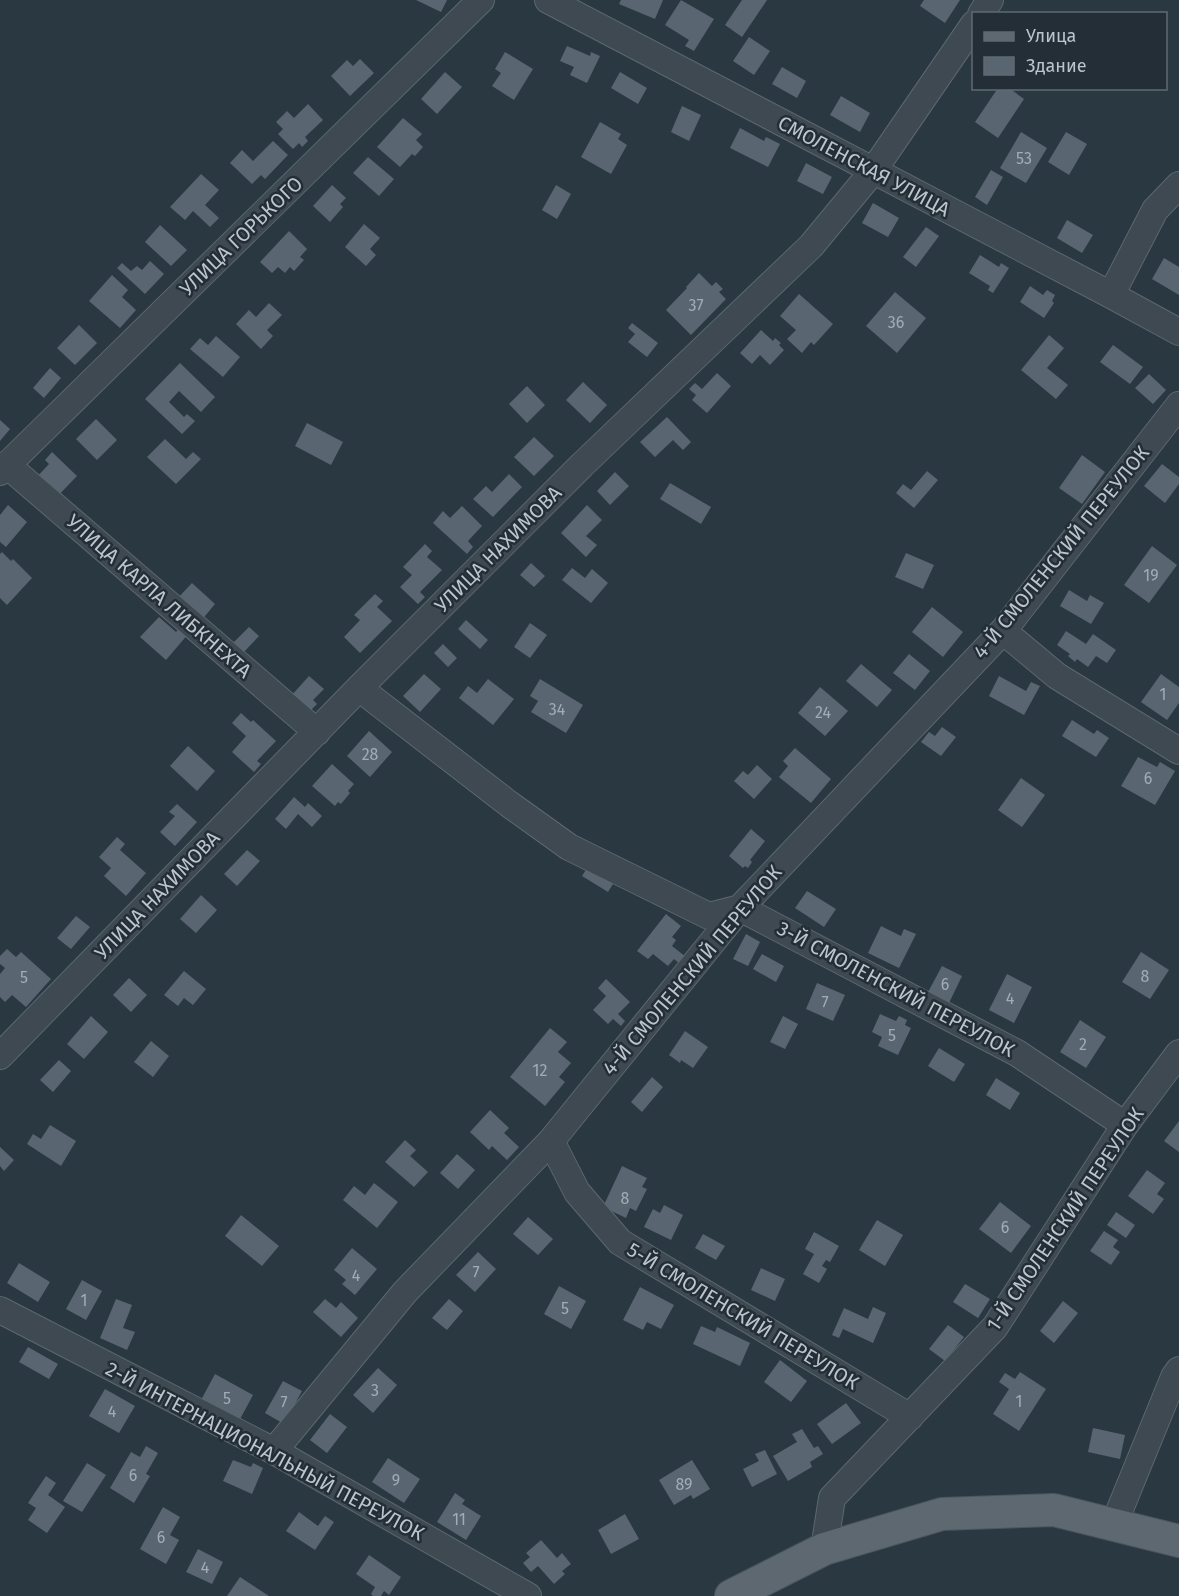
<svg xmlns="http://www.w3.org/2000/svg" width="1179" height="1596" font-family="'Fira Sans',sans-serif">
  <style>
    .building { fill: #596671 }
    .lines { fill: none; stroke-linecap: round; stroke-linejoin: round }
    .minor-casing { stroke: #5d676f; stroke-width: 28 }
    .major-casing { stroke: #4b555e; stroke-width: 34 }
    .minor { stroke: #3e4952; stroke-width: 26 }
    .major { stroke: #5d6871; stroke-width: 32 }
    .labels { text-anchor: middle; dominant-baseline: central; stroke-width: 5; stroke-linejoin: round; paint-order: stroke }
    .number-label { font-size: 16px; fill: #a3acb5 }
    .street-label { font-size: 20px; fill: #bcc4cc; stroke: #232e37 }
  </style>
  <rect width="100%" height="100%" fill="#2a3842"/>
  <path class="building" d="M416 0H447L441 12Z
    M621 0H663L655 19 619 4Z
    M681 0 714 19 694 51 685 46 689 40 665 25Z
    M742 0H767L742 37 725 25Z
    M924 0H960L945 23 920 6Z
    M749 37 770 51 754 75 733 61Z
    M567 46 590 56 591 52 600 56 587 83 570 75 574 67 560 61Z
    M505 52 533 69 514 100 492 86 501 73 495 69Z
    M360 59 374 73 350 96 331 76 347 60 353 66Z
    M782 67 806 81 797 98 772 84Z
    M445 72 462 87 437 114 421 99Z
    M620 72 647 88 638 104 611 88Z
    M998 88H1009L1024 99 998 138 975 122Z
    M841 96 870 113 860 132 830 115Z
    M308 104 323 120 305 137 308 141 302 147 299 143 293 149 278 134 283 129 276 122 287 111 294 118Z
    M682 106 701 115 689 141 671 132Z
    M403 118 422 134 416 140 423 147 415 156 412 154 400 167 377 147Z
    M600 122 621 134 618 139 627 145 611 174 581 157Z
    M740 128 764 141 766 137 780 144 768 167 730 148Z
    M1021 132 1047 148 1026 183 1000 168Z
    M1066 132 1087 144 1069 175 1048 162Z
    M273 141 288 155 265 179 261 175 252 184 230 163 242 150 253 161Z
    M368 157 394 179 379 196 353 173Z
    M806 163 832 177 823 194 797 181Z
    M991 170 1003 177 987 205 975 197Z
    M201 174 219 190 205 205 219 218 210 227 193 211 185 220 170 207Z
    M332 185 346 198 340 204 343 207 330 222 313 206Z
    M556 185 571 194 557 219 542 210Z
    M873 203 899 218 888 237 862 223Z
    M1067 220 1093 235 1082 253 1057 238Z
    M364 224 380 238 370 249 376 255 366 266 345 247Z
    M160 225 187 250 171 266 145 242Z
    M926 227 939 236 916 267 903 257Z
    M289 231 307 249 300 257 304 260 294 271 290 267 285 273 278 267 272 273 260 262Z
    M980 255 999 267 1001 263 1009 268 993 293 988 290 990 286 969 273Z
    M1164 258 1179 267V295L1152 279Z
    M150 261 164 274 145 294 117 268 122 263 131 271 137 266 142 270Z
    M699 273 712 286 716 282 723 289 719 292 726 299 691 335 666 310 687 288 686 287Z
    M112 275 128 290 122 297 136 310 120 328 89 301Z
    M1030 286 1043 295 1047 290 1055 295 1052 301 1054 303 1044 318 1020 302Z
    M895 292 926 318 897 353 866 326Z
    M799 294 833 324 814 345 811 342 802 353 787 339 796 330 780 316Z
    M269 303 282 315 267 330 273 336 261 349 236 324 249 310 256 317Z
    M632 323 658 343 647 357 628 342 635 334 628 328Z
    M79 325 97 343 75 365 57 348Z
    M761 330 773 341 775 338 781 343 779 345 784 350 770 365 760 355 752 364 740 353Z
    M1049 335 1064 348 1047 368 1068 385 1056 399 1021 370Z
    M216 336 240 357 223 377 190 349 200 338 208 345Z
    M1113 345 1143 367 1130 384 1100 362Z
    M180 363 215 397 201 412 179 391 169 402 184 417 187 414 195 421 182 434 145 399Z
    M50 368 61 378 44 398 33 388Z
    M717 373 731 386 707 413 692 400 696 395 689 389 695 383 702 389Z
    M1149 374 1166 390 1153 404 1135 388Z
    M583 382 607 405 590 423 566 400Z
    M527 386 545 405 527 423 509 404Z
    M667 417 691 442 683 450 673 440 655 457 640 442Z
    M96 419 117 440 97 460 76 439Z
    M0 420 10 429 0 441Z
    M307 423 343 442 331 465 295 446Z
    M534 437 554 456 534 476 514 457Z
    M165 439 186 459 193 452 201 459 176 484 147 457Z
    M52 452 77 476 56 498 36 478 49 464 45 460Z
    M1082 455 1105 472 1082 504 1059 488Z
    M1162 464 1179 477V484L1165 503 1144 486Z
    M927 471 938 480 914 508 896 493 903 484 911 490Z
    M615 472 629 486 610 505 597 491Z
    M509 474 522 487 493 517 473 499 486 486 492 492Z
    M670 483 711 507 701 524 660 499Z
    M8 505 27 522 6 547 0 542V515Z
    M587 505 602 520 586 536 597 545 586 557 561 533Z
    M462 506 482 526 468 541 473 547 467 554 433 523 443 511 450 518Z
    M425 544 432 551 427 557 442 570 420 592 425 597 418 604 400 587 412 575 403 567Z
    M1152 546 1177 565 1149 603 1124 585Z
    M2 552 11 561 13 559 32 578 7 605 0 598V554Z
    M906 553 934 565 923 589 895 577Z
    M531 563 545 576 534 587 520 575Z
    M572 568 585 578 592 569 608 583 591 603 562 580Z
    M192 583 215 604 200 622 176 600Z
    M1069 590 1087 601 1090 595 1104 603 1091 624 1060 606Z
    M375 594 383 601 377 607 392 621 360 653 344 637 360 620 354 615Z
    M932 607 963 632 943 657 912 632Z
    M159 617 176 632 181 626 189 633 166 660 140 637Z
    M466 620 488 640 480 649 458 629Z
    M530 623 547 635 530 658 514 647Z
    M249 627 259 636 243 653 233 643Z
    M1066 631 1086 644 1093 634 1116 650 1107 663 1096 656 1088 667 1077 659 1075 662 1068 656 1070 654 1057 645Z
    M443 644 457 658 448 667 434 653Z
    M909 654 930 671 915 690 893 673Z
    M861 664 892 690 877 707 846 681Z
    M424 674 441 689 420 712 403 696Z
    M1161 674 1179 687V703L1167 720 1141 702Z
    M309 676 324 689 313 700 317 704 308 713 291 696Z
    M999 676 1026 691 1031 682 1040 686 1024 715 989 696Z
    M488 679 514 699 493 725 459 698 468 686 477 693Z
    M540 679 583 705 566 733 531 712 538 701 530 696Z
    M820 687 848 711 825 736 798 713Z
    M241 713 251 722 253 720 276 741 257 761 261 764 254 772 232 752 246 736 232 723Z
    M1072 720 1094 734 1097 730 1109 738 1096 757 1062 736Z
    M942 727 956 737 941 756 921 742 929 732 935 736Z
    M369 731 392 752 370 777 347 756Z
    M188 746 215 771 197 791 170 766Z
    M795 748 831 779 811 803 779 777 788 766 783 761Z
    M1138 757 1157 767 1160 762 1175 771 1155 805 1121 786Z
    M332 764 354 784 348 791 350 793 341 804 338 802 335 806 312 786Z
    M757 765 772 779 754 799 734 781 743 771 748 775Z
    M1021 778 1045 795 1022 827 998 810Z
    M294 797 305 807 308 803 322 816 312 827 298 814 286 829 275 819Z
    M177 804 197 822 175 846 160 832 175 816 169 812Z
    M751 829 765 841 750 860 752 862 748 868 745 866 743 868 729 856Z
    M117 837 125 844 120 850 146 873 126 896 104 876 111 868 99 857Z
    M247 850 260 861 237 886 224 874Z
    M592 860 618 876 608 892 582 876Z
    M807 891 836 909 824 927 795 908Z
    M201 895 217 910 196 933 180 919Z
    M666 914 681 926 672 937 676 940 672 946 686 957 680 964 674 959 668 966 653 954 648 959 637 951Z
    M76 916 90 927 71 949 57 938Z
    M881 926 901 936 904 929 916 934 899 968 868 953Z
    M746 934 760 942 748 966 733 959Z
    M7 949 16 957 21 952 51 979 26 1007 12 995 5 1002 0 997V974L5 968 0 964V956Z
    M1141 952 1169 970 1150 999 1122 982Z
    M762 954 784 966 776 982 753 969Z
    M942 966 962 976 949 1003 928 992Z
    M184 971 206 989 193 1005 184 998 178 1006 164 995Z
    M1007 974 1032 987 1014 1023 989 1010Z
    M129 978 147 995 131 1012 113 995Z
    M606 979 630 1002 618 1014 625 1021 621 1026 613 1019 608 1024 593 1010 606 996 598 988Z
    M817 983 845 995 833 1021 806 1009Z
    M880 1014 896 1021 899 1016 907 1020 905 1025 911 1028 898 1055 878 1046 882 1037 872 1032Z
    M91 1016 108 1032 84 1059 67 1044Z
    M783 1016 798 1024 785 1049 770 1042Z
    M1080 1020 1106 1037 1086 1068 1060 1052Z
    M550 1028 567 1042 558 1052 571 1063 559 1077 565 1082 545 1106 510 1077Z
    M685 1031 708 1047 693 1068 681 1060 680 1063 669 1055Z
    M151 1041 169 1056 153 1077 134 1062Z
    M939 1048 965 1064 954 1082 928 1066Z
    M59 1060 71 1071 53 1092 40 1080Z
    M652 1077 663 1087 642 1112 631 1102Z
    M996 1078 1020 1093 1010 1110 986 1095Z
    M490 1110 509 1128 504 1133 519 1147 507 1160 492 1146 489 1150 470 1132Z
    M1179 1121V1152L1164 1141Z
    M50 1125 76 1141 61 1166 27 1144 33 1134 41 1139Z
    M405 1140 416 1150 410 1156 428 1172 414 1187 385 1162Z
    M0 1147 14 1160 4 1171 0 1166Z
    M457 1154 475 1170 458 1189 440 1173Z
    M622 1166 647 1178 642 1187 647 1189 636 1211 630 1208 626 1218 603 1207Z
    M1147 1170 1165 1183 1157 1194 1164 1199 1153 1214 1128 1196Z
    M374 1183 398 1202 377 1228 343 1200 354 1186 365 1195Z
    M1000 1202 1031 1226 1011 1253 979 1229Z
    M664 1205 683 1215 671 1240 644 1227 653 1209 660 1213Z
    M1116 1212 1135 1225 1126 1238 1107 1225Z
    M241 1215 279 1246 262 1266 225 1236Z
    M528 1217 553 1239 538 1255 513 1234Z
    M877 1220 903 1235 885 1266 859 1250Z
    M1104 1231 1118 1240 1113 1247 1120 1252 1111 1265 1090 1251Z
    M814 1232 839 1246 830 1262 826 1260 822 1266 827 1269 819 1283 803 1274 814 1254 805 1249Z
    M703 1234 725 1246 716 1260 695 1248Z
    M352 1248 377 1269 355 1295 342 1284 346 1280 334 1270Z
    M478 1252 496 1269 475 1292 456 1275Z
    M19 1263 50 1282 38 1302 7 1283Z
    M761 1268 785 1279 775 1301 751 1290Z
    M82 1280 102 1291 86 1320 66 1309Z
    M965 1284 990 1299 978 1318 953 1302Z
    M559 1286 586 1301 571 1329 544 1314Z
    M640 1287 674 1305 661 1329 647 1322 643 1330 623 1320Z
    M116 1299 132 1305 123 1328 135 1332 127 1350 100 1338Z
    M325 1299 336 1308 341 1302 358 1318 341 1337 313 1312Z
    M449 1299 463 1311 447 1330 432 1318Z
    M1063 1301 1078 1313 1054 1343 1040 1331Z
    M873 1307 886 1313 873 1343 843 1329 839 1338 832 1335 844 1308 868 1319Z
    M948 1325 964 1337 945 1361 929 1349Z
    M701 1326 715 1332 717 1327 750 1343 740 1366 693 1344Z
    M28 1347 58 1364 49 1379 19 1362Z
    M780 1360 807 1381 791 1402 764 1382Z
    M378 1368 397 1385 373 1413 353 1395Z
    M1020 1372 1046 1389 1019 1431 993 1414 1009 1389 999 1382 1005 1373 1015 1379Z
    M215 1374 253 1395 239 1421 201 1400Z
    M283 1381 302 1391 284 1424 265 1413Z
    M105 1389 135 1406 119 1433 89 1416Z
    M846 1403 861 1423 832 1444 817 1424Z
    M330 1414 347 1427 327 1453 310 1440Z
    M1093 1428 1125 1435 1120 1459 1088 1452Z
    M802 1429 814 1448 818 1446 823 1454 810 1462 812 1467 788 1481 773 1456 797 1442 792 1434Z
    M146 1446 158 1453 146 1474 150 1476 134 1503 110 1488 131 1452 140 1457Z
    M765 1450 777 1474 752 1487 743 1469 759 1461 755 1454Z
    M388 1458 420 1479 404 1503 372 1482Z
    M233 1460 251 1467 253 1463 263 1468 252 1494 223 1481Z
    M692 1460 710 1489 693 1499 691 1495 674 1505 659 1480Z
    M87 1463 106 1475 82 1512 63 1501Z
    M46 1476 56 1483 48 1495 65 1507 47 1533 28 1520 36 1508 28 1503Z
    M455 1493 465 1500 462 1504 481 1516 466 1540 437 1522Z
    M163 1507 180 1517 170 1535 179 1540 166 1564 140 1549Z
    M299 1512 318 1526 325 1516 334 1522 315 1550 286 1531Z
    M625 1514 639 1539 611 1554 598 1530Z
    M541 1540 557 1558 562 1553 571 1564 562 1571 565 1574 554 1584 538 1566 531 1572 523 1563 530 1557 526 1553Z
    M198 1549 223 1562 212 1584 186 1572Z
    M369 1555 401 1577 389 1595 384 1591 381 1596H373L371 1594 375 1587 356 1574Z
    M240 1577 269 1596H227Z"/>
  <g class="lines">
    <g class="minor-casing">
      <path id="minor" d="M548 0 1111 295 1179 332
        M981 14 990 0
        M1111 295 1155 210 1179 185
        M0 466 7 465 317 732
        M0 472 481 0
        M1003 631 1057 676 1179 751
        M359 688 509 804 569 847 709 916 740 908 1017 1053 1125 1125
        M0 1056 359 688 582 465 811 246 873 171 974 24
        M551 1141 577 1192 620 1242 910 1417
        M0 1310 274 1451 528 1596
        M274 1451 405 1292 551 1141 740 908 1003 631 1179 405
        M1114 1524 1174 1377 1179 1370
        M824 1549 832 1498 995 1327 1125 1125 1179 1053"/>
    </g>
    <g class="major-casing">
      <path id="major" d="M731 1596 824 1549 942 1514 1054 1510 1179 1541"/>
    </g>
    <use href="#minor" class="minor"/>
    <use href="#major" class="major"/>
  </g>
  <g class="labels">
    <g class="number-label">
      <text x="1024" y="158">53</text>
      <text x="696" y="305">37</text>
      <text x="896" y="322">36</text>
      <text x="1151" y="575">19</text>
      <text x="1163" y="694">1</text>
      <text x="557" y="709">34</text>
      <text x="823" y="712">24</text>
      <text x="370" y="754">28</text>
      <text x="1148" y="778">6</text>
      <text x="1145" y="976">8</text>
      <text x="24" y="977">5</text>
      <text x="945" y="984">6</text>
      <text x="1010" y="998">4</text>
      <text x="825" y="1002">7</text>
      <text x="892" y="1035">5</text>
      <text x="1083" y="1044">2</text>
      <text x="540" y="1070">12</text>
      <text x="625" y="1198">8</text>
      <text x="1005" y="1227">6</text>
      <text x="476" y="1272">7</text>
      <text x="356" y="1275">4</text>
      <text x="84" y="1300">1</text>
      <text x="565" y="1308">5</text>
      <text x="375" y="1390">3</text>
      <text x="227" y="1398">5</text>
      <text x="1019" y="1401">1</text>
      <text x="284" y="1402">7</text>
      <text x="112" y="1411">4</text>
      <text x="133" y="1475">6</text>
      <text x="396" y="1480">9</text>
      <text x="684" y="1484">89</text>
      <text x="459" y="1519">11</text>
      <text x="161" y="1537">6</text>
      <text x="205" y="1567">4</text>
    </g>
    <g class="street-label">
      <text transform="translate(864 166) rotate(28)">СМОЛЕНСКАЯ УЛИЦА</text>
      <text transform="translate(241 236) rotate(-44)">УЛИЦА ГОРЬКОГО</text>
      <text transform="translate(498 549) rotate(-45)">УЛИЦА НАХИМОВА</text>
      <text transform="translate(1061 552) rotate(-51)">4-Й СМОЛЕНСКИЙ ПЕРЕУЛОК</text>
      <text transform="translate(159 596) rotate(41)">УЛИЦА КАРЛА ЛИБКНЕХТА</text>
      <text transform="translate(157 895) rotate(-46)">УЛИЦА НАХИМОВА</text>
      <text transform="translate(692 970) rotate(-50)">4-Й СМОЛЕНСКИЙ ПЕРЕУЛОК</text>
      <text transform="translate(896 989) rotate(28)">3-Й СМОЛЕНСКИЙ ПЕРЕУЛОК</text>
      <text transform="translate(1065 1219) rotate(-56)">1-Й СМОЛЕНСКИЙ ПЕРЕУЛОК</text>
      <text transform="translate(743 1316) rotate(31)">5-Й СМОЛЕНСКИЙ ПЕРЕУЛОК</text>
      <text transform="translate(265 1451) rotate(28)">2-Й ИНТЕРНАЦИОНАЛЬНЫЙ ПЕРЕУЛОК</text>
    </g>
  </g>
  <rect x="972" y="12" width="195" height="78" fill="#232e37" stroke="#606a73" stroke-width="1.5"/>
  <rect x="984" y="32" width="30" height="9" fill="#5d6871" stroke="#606a73" stroke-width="1.5"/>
  <text x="1026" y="42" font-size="18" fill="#bcc4cc">Улица</text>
  <rect x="984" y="57" width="30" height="18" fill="#596671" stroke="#606a73" stroke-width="1.5"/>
  <text x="1026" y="72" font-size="18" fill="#bcc4cc">Здание</text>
</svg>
